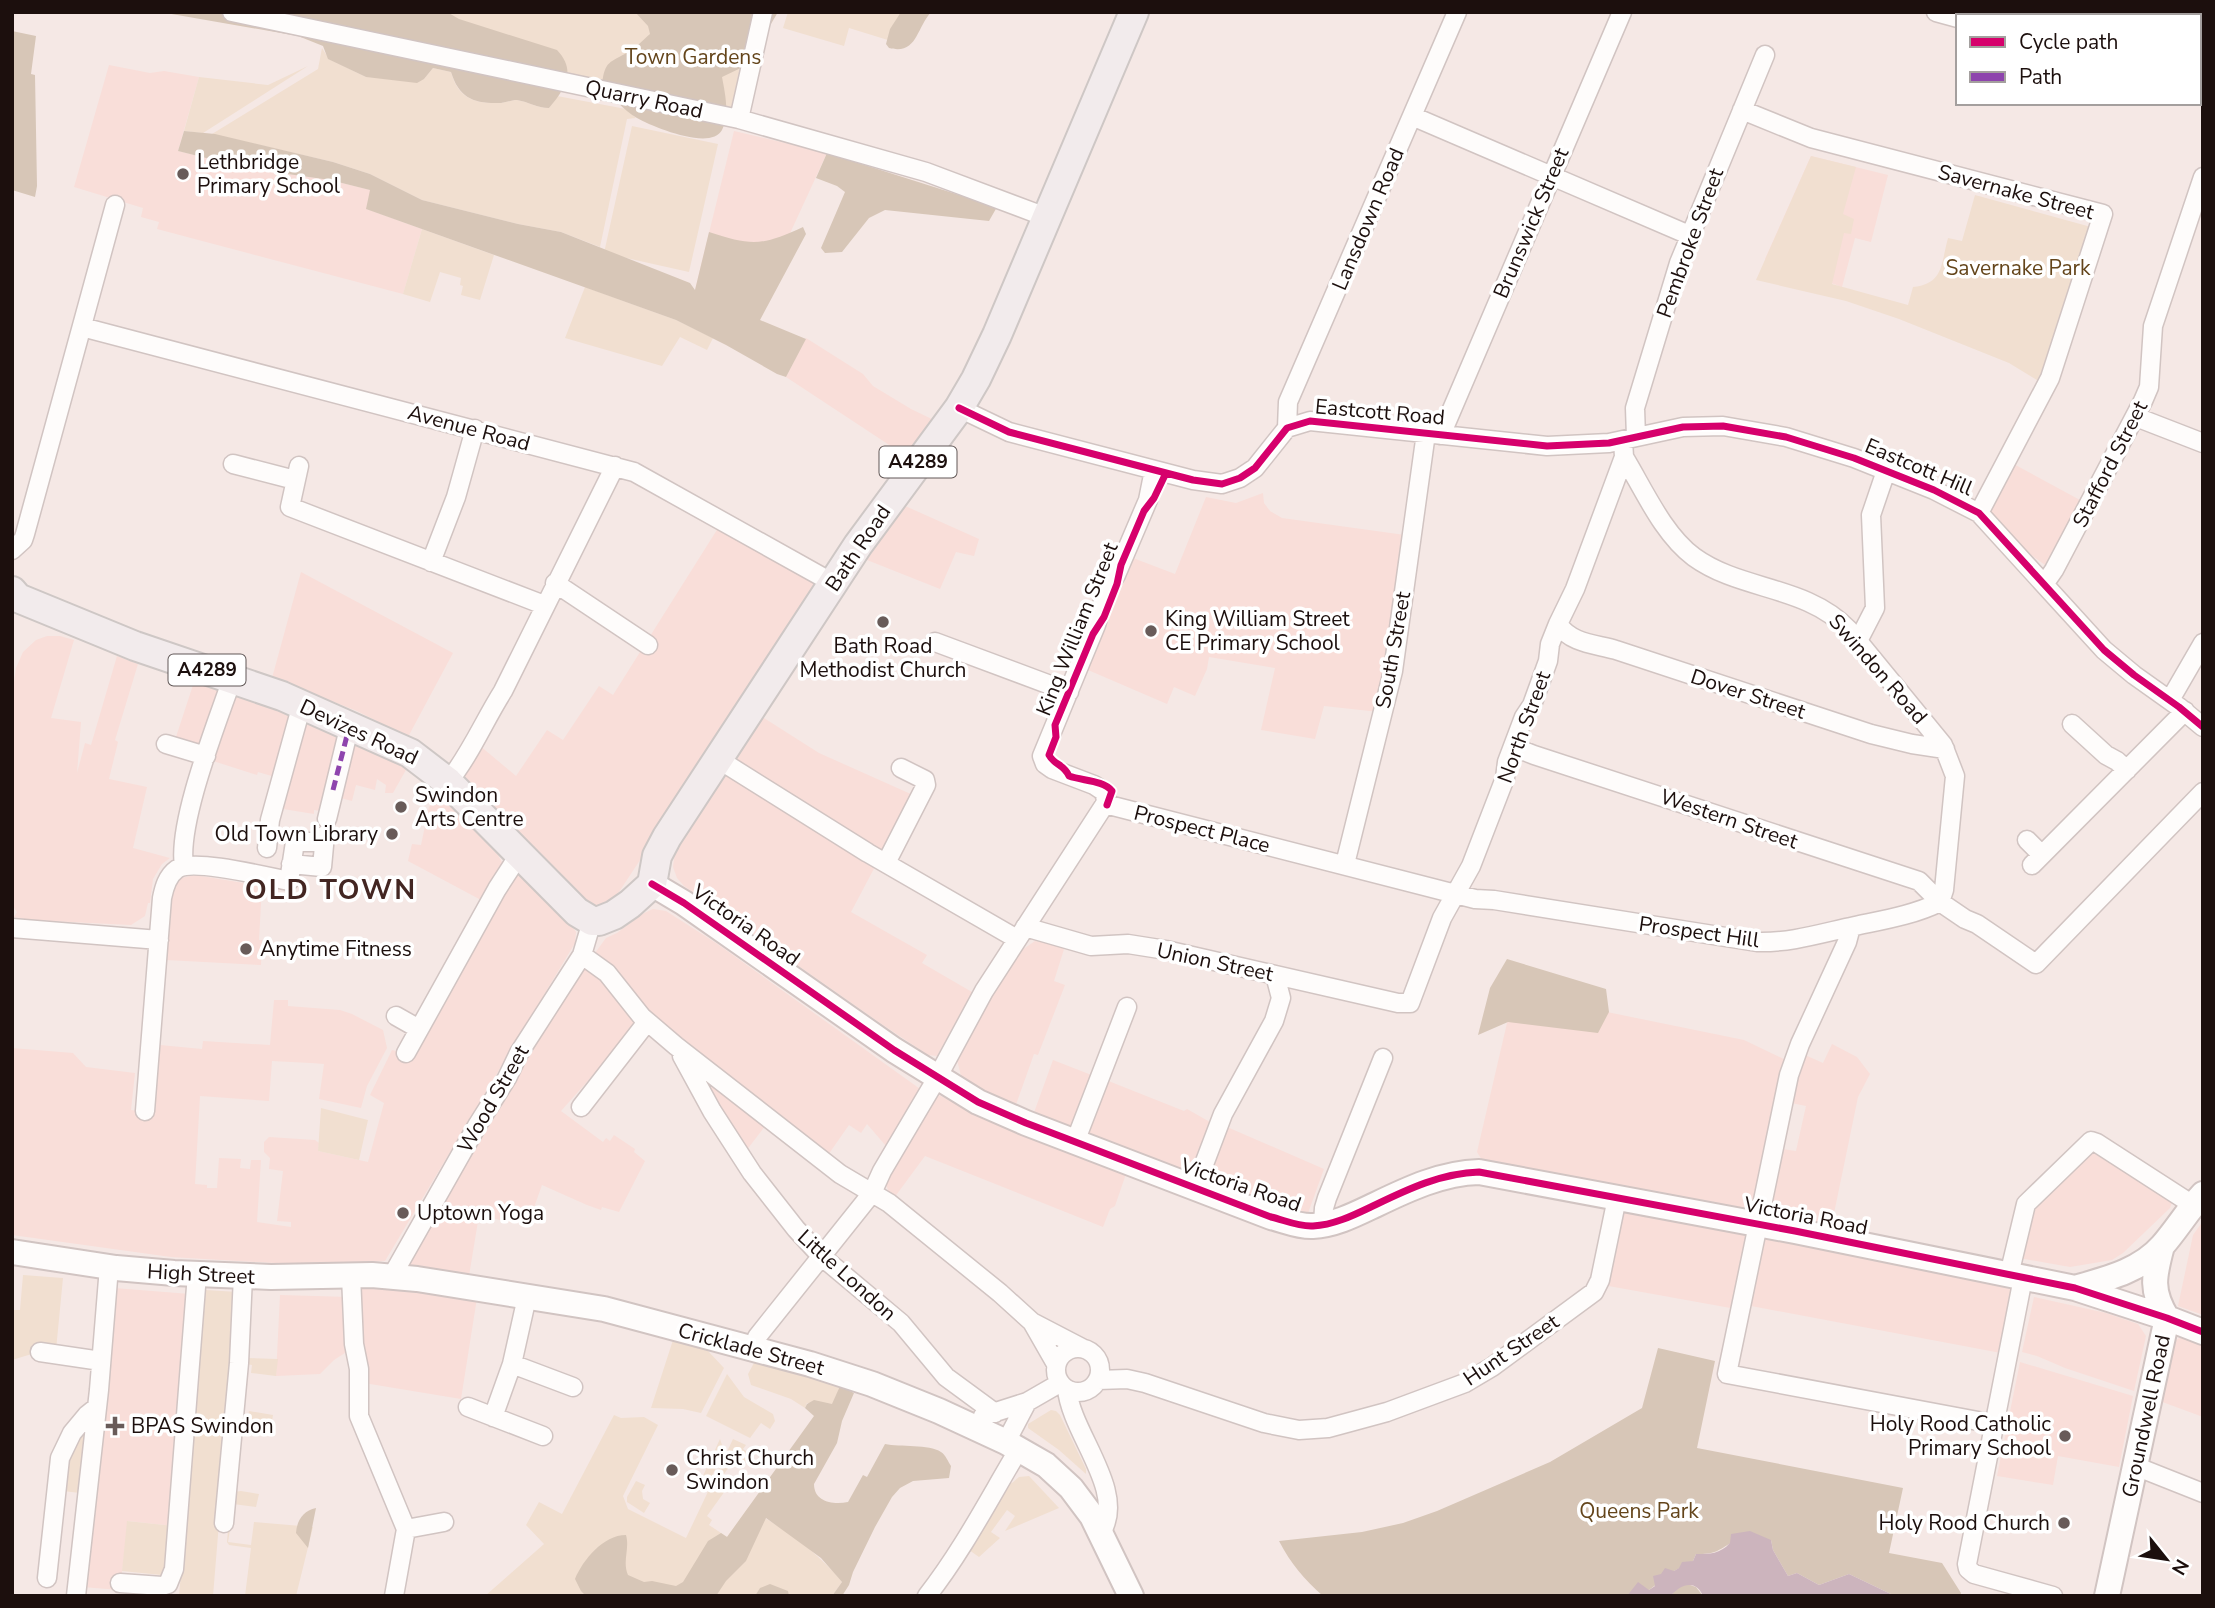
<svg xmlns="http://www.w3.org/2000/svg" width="2215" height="1608" font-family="'Nunito Sans',sans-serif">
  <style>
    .built { fill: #f9ded9 }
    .green { fill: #f1dfd0 }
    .forest { fill: #d7c6b7 }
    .water { fill: #ccb4bd }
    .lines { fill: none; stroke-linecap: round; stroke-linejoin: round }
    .street-casing { stroke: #d1c4c2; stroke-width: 21 }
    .secondary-casing { stroke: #d1c4c2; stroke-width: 28 }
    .primary-casing { stroke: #cec7c5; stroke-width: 32 }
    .street { stroke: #fefcfb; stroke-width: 18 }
    .secondary { stroke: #fefcfb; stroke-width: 24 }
    .primary { stroke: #f2ebec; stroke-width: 28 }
    .quiet { stroke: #8e44ad; stroke-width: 5; stroke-dasharray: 10 5; stroke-linecap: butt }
    .cycleway-casing { stroke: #fff; stroke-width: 11 }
    .cycleway { stroke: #d6006c; stroke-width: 7 }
    .poi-dot { fill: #685b59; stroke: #fff; stroke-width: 2.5 }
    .labels { text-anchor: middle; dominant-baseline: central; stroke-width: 7; stroke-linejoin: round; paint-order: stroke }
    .shield { fill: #fff; stroke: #605756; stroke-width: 2 }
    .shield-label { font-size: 19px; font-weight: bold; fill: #1c0f0d }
    .park-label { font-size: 21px; fill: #64451b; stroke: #fff }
    .street-label { font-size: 21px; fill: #1c0f0d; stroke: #fff }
    .poi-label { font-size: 21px; fill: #1c0f0d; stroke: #fff; text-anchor: start }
    .district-label { font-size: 28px; font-weight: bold; letter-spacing: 2px; fill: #432622; stroke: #fff }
  </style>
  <rect width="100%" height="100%" fill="#f5e8e5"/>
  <path class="built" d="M109 65 150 73 164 71 199 77 178 151 246 168 330 180 371 190 367 209 422 229 403 294 157 229 159 222 141 217 143 208 74 187Z
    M734 131 827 153 752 316 695 290Z
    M1811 156 1888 175 1871 242 1855 238 1842 287 1765 259Z
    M806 338 863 374 873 386 911 409 936 421 909 458 786 377Z
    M2010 462 2080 500 2045 565 2026 551 1987 509Z
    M1263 493 1264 503 1270 511 1282 518 1405 535 1379 712 1324 706 1315 739 1261 730 1275 668 1209 657 1207 669 1195 696 1174 687 1167 704 1088 670 1133 558 1175 574 1206 497 1236 503Z
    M903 505 979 539 974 556 956 552 940 589 867 560Z
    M720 525 821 586 613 901 593 910 459 781 479 745 516 776 547 730 563 740 599 686 613 695Z
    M301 572 453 653 408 737 357 711 272 678Z
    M47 636H60L74 640 51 718 81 722 77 773 85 743 91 745 117 656 138 664 115 740 118 742 109 779 147 787 133 848 170 858 162 864 153 879 150 903H148L145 916 131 925 30 920 14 917 17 912 12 905 14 682 16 668 23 652 36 640Z
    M194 682 223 692 204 749 175 740Z
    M231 694 293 716 275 777 258 772 257 775 210 760Z
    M761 716 819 753 913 795 851 912 927 955 922 963 972 992 937 1056 928 1055 883 1025 684 886 677 878 673 867 675 852Z
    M301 719 339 734 321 811 314 810V814L277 808Z
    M352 741 386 753 407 768 393 793H385L386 785 377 779 375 790 356 785 352 801 337 797Z
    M426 781 498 855 502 862 500 869 481 900 408 861 412 844 421 845 429 807 434 801 422 788Z
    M519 870 566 917 576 932 575 943 385 1261 308 1265 171 1257 12 1235V1048L73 1053 86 1067 135 1073 131 1110 155 1113 160 1045 202 1049 203 1041 270 1045 274 1000H288V1006L340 1010 352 1014 383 1030 387 1048 367 1086 361 1108 319 1099 324 1064 311 1063 272 1061 269 1101 200 1096 195 1184 207 1185V1188H217L219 1158 241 1159 240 1168 250 1169 251 1160H261L257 1222 291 1227V1222L277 1221 283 1171 269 1169 270 1158 264 1152V1142L269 1137 315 1140 319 1143 318 1151 368 1162 384 1103 370 1095 392 1050 406 1053 493 908Z
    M195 875 262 886 259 940H262L261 965 166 960 172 892 181 878Z
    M653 909 666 911 716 943 923 1091 891 1146H886L867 1124 861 1133 849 1125 828 1155 689 1052 592 957 606 938 617 933 642 914Z
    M1035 941 1065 946 1054 981 1065 985 1038 1055 1034 1054 1014 1110 980 1091 961 1076 957 1060 996 989 1022 950Z
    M582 963 600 975 641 1021 561 1111 603 1142 606 1138 610 1141 614 1135 635 1149 634 1152 645 1161 619 1212 602 1207 601 1210 587 1205 542 1185 532 1213 515 1210 512 1223 479 1215 469 1276 412 1268 408 1263Z
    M1514 993 1744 1040 1786 1060 1755 1213 1482 1160 1477 1152Z
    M1832 1044 1857 1057 1870 1074 1858 1097 1831 1228 1769 1216 1782 1149 1796 1151 1806 1106 1791 1103 1800 1066 1805 1055 1823 1063Z
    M1053 1060 1094 1076 1072 1133 1032 1118Z
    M703 1071 769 1121 746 1151 696 1077Z
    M1106 1080 1184 1111 1187 1109 1210 1122 1190 1175 1084 1137Z
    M935 1093 970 1111 1127 1171 1115 1206 1110 1209 1103 1227 925 1156 894 1198 889 1193 885 1181Z
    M1227 1127 1324 1169 1307 1216 1205 1183Z
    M2092 1147 2172 1202 2170 1208 2123 1253 2112 1260 2070 1267 2019 1258 2027 1217Z
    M1618 1210 1751 1234 1736 1309 1603 1285Z
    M2203 1221V1315L2178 1306 2193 1235Z
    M1765 1238 2013 1288 2001 1353 1751 1306Z
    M362 1287 427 1289 477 1298 461 1399 364 1383 359 1292Z
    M114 1288 190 1294 174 1526 128 1521 120 1590 82 1587Z
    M280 1295 349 1297 348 1351 334 1360 320 1374 276 1376Z
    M2034 1297 2106 1313 2138 1324 2146 1336 2134 1391 2065 1368 2037 1356 2022 1352Z
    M2183 1335 2203 1340V1417L2157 1400 2170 1350 2174 1342Z
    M2020 1362 2133 1396 2119 1467 2058 1456 2053 1485 1997 1476Z"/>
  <path class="green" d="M273 12H757L731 112Z
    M788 12H914L904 45 849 28 844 46 783 28Z
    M322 48 329 59 366 77 424 79 433 68 451 72C458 98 474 104 501 103 507 102 512 100 517 100 529 102 537 108 549 108L557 96 626 109 636 118 627 119 600 247 561 232 518 224 422 200 370 174 333 162 212 134 318 69Z
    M308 66 203 133 184 131 199 77 268 85Z
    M632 126 718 144 689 272 604 253Z
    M1811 156 1856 167 1843 214 1854 219 1851 234 1844 233 1832 284 1908 305 1913 287C1944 284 1941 263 1948 238L1962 241 1975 195 2091 227 2040 382 2009 363 1899 319 1846 301 1756 280Z
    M422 229 494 255 480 300 461 295 463 286 460 285 461 278 440 272 430 302 403 294Z
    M585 287 676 320 713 338 707 350 680 337 662 366 565 338Z
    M321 1108 368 1120 359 1160 318 1151Z
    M23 1275 63 1278 56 1350 35 1353 12 1360V1310H20Z
    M205 1290 238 1292 213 1596H179Z
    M673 1340 708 1351 724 1368 701 1413 683 1409 651 1408Z
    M246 1358 278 1359 276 1376 251 1373 252 1365 246 1364Z
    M754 1363H759L840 1386 833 1404 807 1403 805 1408 791 1399 751 1385 748 1374Z
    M727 1374 744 1397 773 1414 775 1421 770 1429 761 1423 750 1438 706 1416Z
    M1051 1410 1056 1411 1060 1415 1086 1469V1474L1059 1450 1028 1428V1424Z
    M249 1411 273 1415 271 1427 246 1421 238 1422 242 1417H248Z
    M614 1415 621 1418 644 1417 658 1425 623 1496 628 1509 686 1538 733 1439 746 1445 743 1449 752 1455 747 1462 737 1456 716 1485 725 1491 707 1516 712 1520 709 1525 727 1537 748 1508C783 1528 816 1550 842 1582L832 1596H485L544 1544 526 1525 539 1502 562 1514Z
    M86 1432 80 1493 63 1491 68 1457 82 1433Z
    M720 1439 724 1451 709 1482 702 1478Z
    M1029 1476 1059 1508 1005 1531 1015 1516 1007 1510 991 1532 1000 1538 979 1557 969 1550 1008 1481 1012 1483 1019 1477Z
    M636 1481 645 1485 642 1491 643 1499 650 1503 644 1513 627 1502V1497Z
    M241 1491 259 1494 256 1507 233 1504 234 1492Z
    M127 1521 174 1526 171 1566 162 1575 122 1571Z
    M254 1522 313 1527 296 1596H245L251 1548 229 1545 227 1542 228 1530H230L228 1542 251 1545Z"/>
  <path class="forest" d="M160 12H447L459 19 557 50C577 71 565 89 549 108 537 108 529 102 517 100 512 100 507 102 501 103 474 104 459 98 451 72L433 68 424 79 417 83 366 77 328 59 323 46 298 36Z
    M635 12H778L747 65 722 77C725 93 730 115 722 130 711 151 653 127 637 118 623 110 612 96 602 84 605 60 610 63 628 52 636 48 643 40 650 34L648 26Z
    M901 12H931C916 29 917 55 889 48L886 44 890 29Z
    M12 31 36 36 31 74 35 75 37 186 35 197 12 190Z
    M184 131 215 134 333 162 370 174 422 200 518 224 561 232 690 283 695 290 709 232C752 246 762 246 803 227L806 234 760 320 806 339 786 377 777 374 726 345 676 320 366 209 370 190 330 180 246 168 178 151Z
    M827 153 997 207 989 221 885 210 869 218 842 252 825 253 821 248 845 192 837 186 816 178Z
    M1507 959 1606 989 1609 1012 1598 1033 1508 1022 1478 1035 1490 988Z
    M1658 1348 1715 1361 1697 1448 1903 1488 1889 1553 1942 1563 1961 1593 1960 1596H1895L1849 1574 1819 1585 1797 1573 1788 1576 1773 1550 1771 1540C1759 1541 1739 1539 1729 1544 1716 1552 1714 1554 1696 1554L1693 1561 1674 1571 1649 1590 1634 1589 1627 1596H1323C1304 1579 1291 1564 1279 1541L1362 1532 1403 1523 1437 1511 1550 1462 1642 1408Z
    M840 1386 854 1393 842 1421 837 1443 814 1484C814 1502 833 1505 848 1502L863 1475 867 1477 885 1444C900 1447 929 1444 941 1452 946 1455 948 1462 951 1466L949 1478 913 1481 900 1488 892 1497 875 1527 853 1572 849 1585 842 1596H832L842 1582 821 1558 766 1518 746 1561 726 1581 716 1596H586L581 1591 575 1579C583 1560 603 1535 626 1535 630 1549 622 1561 628 1575L644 1582 652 1581 676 1586 683 1582 708 1541 721 1533 727 1537 814 1416 805 1408 807 1404 814 1400 832 1404Z
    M316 1508 308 1548 296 1533C297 1520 303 1511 316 1508Z
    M770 1584 788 1591 789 1596H755L760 1588Z
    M1687 1584 1696 1587 1703 1596H1671L1677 1587Z"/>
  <path class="water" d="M1750 1531 1771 1540 1773 1550 1788 1576 1797 1573 1819 1585 1849 1574 1895 1596H1703C1696 1579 1680 1584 1671 1596H1627L1638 1582 1649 1590 1655 1586 1653 1576 1661 1574 1665 1568 1674 1571 1679 1568 1682 1562 1693 1561 1696 1554C1710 1554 1720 1554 1730 1543L1731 1534Z"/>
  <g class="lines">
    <g class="street-casing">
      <path id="street" d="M232 12 739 119 926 172 1046 217
        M1936 12 1958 18
        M2073 16 2074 12
        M2199 83 2203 84
        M1742 110 1811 138 2103 214 2050 378 1979 513
        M1412 116 1689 235
        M739 119 763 12
        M82 327 634 472 833 583
        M959 408 1009 432 1193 480 1222 484 1240 478 1255 468 1287 428 1310 421 1547 446 1609 443 1683 427 1723 426 1786 437 1854 458 1934 490 1979 513 2104 650 2134 675 2179 707 2203 727
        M2136 417 2203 443
        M1287 428 1288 402 1457 12
        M1441 435 1622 12
        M1636 437 1635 408 1679 263 1765 55
        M1624 457C1644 490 1663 534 1694 557 1741 591 1805 585 1848 629L1943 745 1955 776 1944 890 1940 902
        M233 464 295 480
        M299 466 290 507 544 605
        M12 550 23 540 25 534 115 205
        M431 562 456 497 475 429
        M555 583 648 645
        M2045 583 2054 570 2143 401 2149 387 2153 326 2203 177
        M1558 624C1571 644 1596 644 1616 650L1871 734 1912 744 1945 749
        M1858 641 1875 608 1871 515 1886 471
        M935 642 1069 692
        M2170 700 2203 643
        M2072 724 2106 755 2117 761 2127 770
        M1515 741 1524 751 1534 755 1919 881 1940 902 1965 919 1977 924 2036 964 2203 792
        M166 744 206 756
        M718 759 868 853 1017 939
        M448 782C470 755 484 721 503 691L615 466
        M1105 804 1475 899 1494 900 1757 942C1791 943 1822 933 1855 926 1883 920 1914 915 1940 902
        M327 819 350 724
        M2027 840 2042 855
        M267 848 270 820 302 704
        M886 863 926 785 925 780 901 768
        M291 864 322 867 325 835
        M1345 864 1393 671 1426 433
        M2032 865 2185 711
        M184 866C177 823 217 723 232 679
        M1025 927 1091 946 1128 944 1166 950 1398 1003H1410L1442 918 1471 866 1505 778 1507 762 1524 717 1532 705 1548 661 1550 644 1558 624 1575 589 1624 457 1623 440
        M1851 927 1847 942 1800 1044 1789 1075 1727 1374 1994 1424
        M12 928 159 940
        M582 955 607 973 642 1017 676 1046 840 1174 889 1203 1000 1293 1032 1322 1082 1348
        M396 1016 419 1029
        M406 1053 497 889 519 855
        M682 1056 712 1111 752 1173 796 1229 821 1256 901 1323 946 1377 995 1413
        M581 1107 647 1022
        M145 1111 162 898C164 888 167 876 177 869 193 858 268 877 289 881L295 842H324
        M1075 1142 1127 1007
        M1195 1188 1223 1114 1274 1021 1281 998 1275 975
        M1323 1224 1324 1208 1327 1198 1383 1058
        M2009 1275 2026 1204 2091 1141 2097 1143 2193 1205
        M351 1276 354 1344 359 1369V1416L406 1529 394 1596
        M392 1276 478 1124 507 1078 519 1053 582 955 592 921
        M2023 1278 1967 1564 1968 1569 1974 1574 2053 1596
        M1032 1322 1056 1364
        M757 1337 872 1193 882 1171 937 1078 984 991 1105 804 1106 798 1103 791 1094 785 1052 769 1045 764 1042 756 1096 625 1106 591 1116 575 1148 500 1154 470
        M1056 1370a22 22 0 1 1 44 0a22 22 0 1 1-44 0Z
        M40 1352 101 1361
        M512 1364 573 1387
        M1098 1380 1127 1379 1145 1383 1264 1423 1299 1430 1328 1428 1387 1412 1465 1383 1492 1367 1594 1292 1600 1280 1617 1198
        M1067 1389C1071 1433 1126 1490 1102 1531
        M468 1407 543 1436
        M983 1416 1027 1402 1060 1383
        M493 1417 512 1364 527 1297
        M1006 1442 1027 1402
        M2135 1466 2203 1493
        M224 1523 239 1363 243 1276
        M406 1529 444 1522
        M47 1578 60 1458 72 1433 87 1415 97 1407
        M120 1583 162 1586 168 1584 174 1569 197 1274
        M76 1596 99 1390 109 1267
        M927 1596C963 1550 989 1499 1019 1449"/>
    </g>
    <g class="secondary-casing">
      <path id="secondary" d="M652 884 684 903 894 1050 978 1102 1026 1123 1271 1217C1284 1220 1299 1227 1313 1226 1335 1225 1356 1214 1375 1205 1408 1189 1442 1173 1479 1172L1795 1231 2075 1288 2167 1318 2203 1332
        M2162 1246C2154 1276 2150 1290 2167 1318
        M12 1252 116 1268 174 1273 271 1277 372 1275 417 1279 604 1309 810 1364 872 1384 939 1411 1006 1442 1046 1465 1071 1488 1092 1516 1131 1596
        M2075 1288C2106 1279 2140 1271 2162 1246 2177 1229 2188 1210 2203 1194
        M2107 1596 2167 1318"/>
    </g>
    <g class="primary-casing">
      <path id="primary" d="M12 591 18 598 135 646 282 696 410 753 448 782 577 912 592 921H599L614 915 630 904 652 884 657 856 667 837 858 545 959 408 976 379 997 335 1134 12"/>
    </g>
    <use href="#street" class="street"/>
    <use href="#secondary" class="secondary"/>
    <use href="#primary" class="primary"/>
    <path class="quiet" d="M333 790 350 724"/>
    <g class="cycleway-casing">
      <path id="cycleway" d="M959 408 1009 432 1193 480 1222 484 1240 478 1255 468 1287 428 1310 421 1547 446 1609 443 1683 427 1723 426 1786 437 1854 458 1934 490 1979 513 2104 650 2134 675 2179 707 2203 727
        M1107 805 1112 791C1103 780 1083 781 1069 776 1064 764 1054 765 1049 755L1056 737 1055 725 1093 634 1104 617 1117 584 1121 565 1144 511 1154 498 1166 473
        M652 884 684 903 894 1050 978 1102 1026 1123 1271 1217C1284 1220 1299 1227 1313 1226 1335 1225 1356 1214 1375 1205 1408 1189 1442 1173 1479 1172L1795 1231 2075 1288 2167 1318 2203 1332"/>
    </g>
    <use href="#cycleway" class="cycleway"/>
  </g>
  <g class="poi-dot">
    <circle cx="183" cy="174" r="7"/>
    <circle cx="883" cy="622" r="7"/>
    <circle cx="1151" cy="631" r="7"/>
    <circle cx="401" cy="807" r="7"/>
    <circle cx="392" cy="834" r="7"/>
    <circle cx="246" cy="949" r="7"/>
    <circle cx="403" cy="1213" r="7"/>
    <path d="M111.5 1415.5h7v7h7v7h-7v7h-7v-7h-7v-7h7z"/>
    <circle cx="2065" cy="1436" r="7"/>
    <circle cx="672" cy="1470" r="7"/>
    <circle cx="2064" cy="1523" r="7"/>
  </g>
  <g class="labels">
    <g class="shield">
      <rect x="879.5" y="446.5" width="77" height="31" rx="5"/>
      <rect x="168.5" y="654.5" width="77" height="31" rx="5"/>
    </g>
    <g class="shield-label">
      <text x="918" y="462">A4289</text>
      <text x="207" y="670">A4289</text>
    </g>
    <g class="park-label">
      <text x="693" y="57">Town Gardens</text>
      <text x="2018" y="268">Savernake Park</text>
      <text x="1639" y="1511">Queens Park</text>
    </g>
    <g class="street-label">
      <text transform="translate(644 99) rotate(12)">Quarry Road</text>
      <text transform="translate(2016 192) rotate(15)">Savernake Street</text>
      <text transform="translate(1368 219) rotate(-67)">Lansdown Road</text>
      <text transform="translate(1531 223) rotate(-67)">Brunswick Street</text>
      <text transform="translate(1690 243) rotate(-70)">Pembroke Street</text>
      <text transform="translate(1380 412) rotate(5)">Eastcott Road</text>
      <text transform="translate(469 428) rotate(15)">Avenue Road</text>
      <text transform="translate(2110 464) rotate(-63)">Stafford Street</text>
      <text transform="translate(1919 467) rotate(23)">Eastcott Hill</text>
      <text transform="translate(858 548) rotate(-56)">Bath Road</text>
      <text transform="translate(1077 629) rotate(-68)">King William Street</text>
      <text transform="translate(1393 650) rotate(-80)">South Street</text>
      <text transform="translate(1878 669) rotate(49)">Swindon Road</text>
      <text transform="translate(1748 694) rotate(18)">Dover Street</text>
      <text transform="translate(1524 727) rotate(-70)">North Street</text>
      <text transform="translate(359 732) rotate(25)">Devizes Road</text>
      <text transform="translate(1729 819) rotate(19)">Western Street</text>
      <text transform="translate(1202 829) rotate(14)">Prospect Place</text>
      <text transform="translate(746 925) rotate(35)">Victoria Road</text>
      <text transform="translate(1699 932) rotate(8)">Prospect Hill</text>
      <text transform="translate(1215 962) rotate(12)">Union Street</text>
      <text transform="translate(493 1099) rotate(-60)">Wood Street</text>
      <text transform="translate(1241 1185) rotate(19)">Victoria Road</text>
      <text transform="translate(1806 1216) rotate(11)">Victoria Road</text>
      <text transform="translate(201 1274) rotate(3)">High Street</text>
      <text transform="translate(847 1275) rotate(42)">Little London</text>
      <text transform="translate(751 1349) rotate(15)">Cricklade Street</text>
      <text transform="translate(1511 1350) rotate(-34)">Hunt Street</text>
      <text transform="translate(2146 1416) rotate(-78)">Groundwell Road</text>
    </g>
    <g class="poi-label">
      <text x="197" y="162">Lethbridge<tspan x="197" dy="24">Primary School</tspan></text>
      <text x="1165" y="619">King William Street<tspan x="1165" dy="24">CE Primary School</tspan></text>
      <text x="883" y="646" text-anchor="middle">Bath Road<tspan x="883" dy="24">Methodist Church</tspan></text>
      <text x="415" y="795">Swindon<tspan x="415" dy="24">Arts Centre</tspan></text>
      <text x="378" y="834" text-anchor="end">Old Town Library</text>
      <text x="260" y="949">Anytime Fitness</text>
      <text x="417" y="1213">Uptown Yoga</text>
      <text x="2051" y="1424" text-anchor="end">Holy Rood Catholic<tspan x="2051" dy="24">Primary School</tspan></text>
      <text x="131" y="1426">BPAS Swindon</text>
      <text x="686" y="1458">Christ Church<tspan x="686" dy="24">Swindon</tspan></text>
      <text x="2050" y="1523" text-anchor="end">Holy Rood Church</text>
    </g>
    <g class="district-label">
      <text x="331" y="890">OLD TOWN</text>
    </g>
  </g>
  <rect width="2215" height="1608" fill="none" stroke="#1c0f0d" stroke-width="28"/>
  <rect x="1956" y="14" width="245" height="91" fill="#ffffff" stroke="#a49f9e" stroke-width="2"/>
  <rect x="1970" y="37" width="35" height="10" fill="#d6006c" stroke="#a49f9e" stroke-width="2"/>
  <text x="2019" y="49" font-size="21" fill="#1c0f0d">Cycle path</text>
  <rect x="1970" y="72" width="35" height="10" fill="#8e44ad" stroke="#a49f9e" stroke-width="2"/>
  <text x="2019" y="84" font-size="21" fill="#1c0f0d">Path</text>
  <g transform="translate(2166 1559) rotate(120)" stroke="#ffffff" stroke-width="5" paint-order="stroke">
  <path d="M0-5L12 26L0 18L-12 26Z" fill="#1c0f0d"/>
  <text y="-10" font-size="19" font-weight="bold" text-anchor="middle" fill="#1c0f0d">N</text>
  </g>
</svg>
